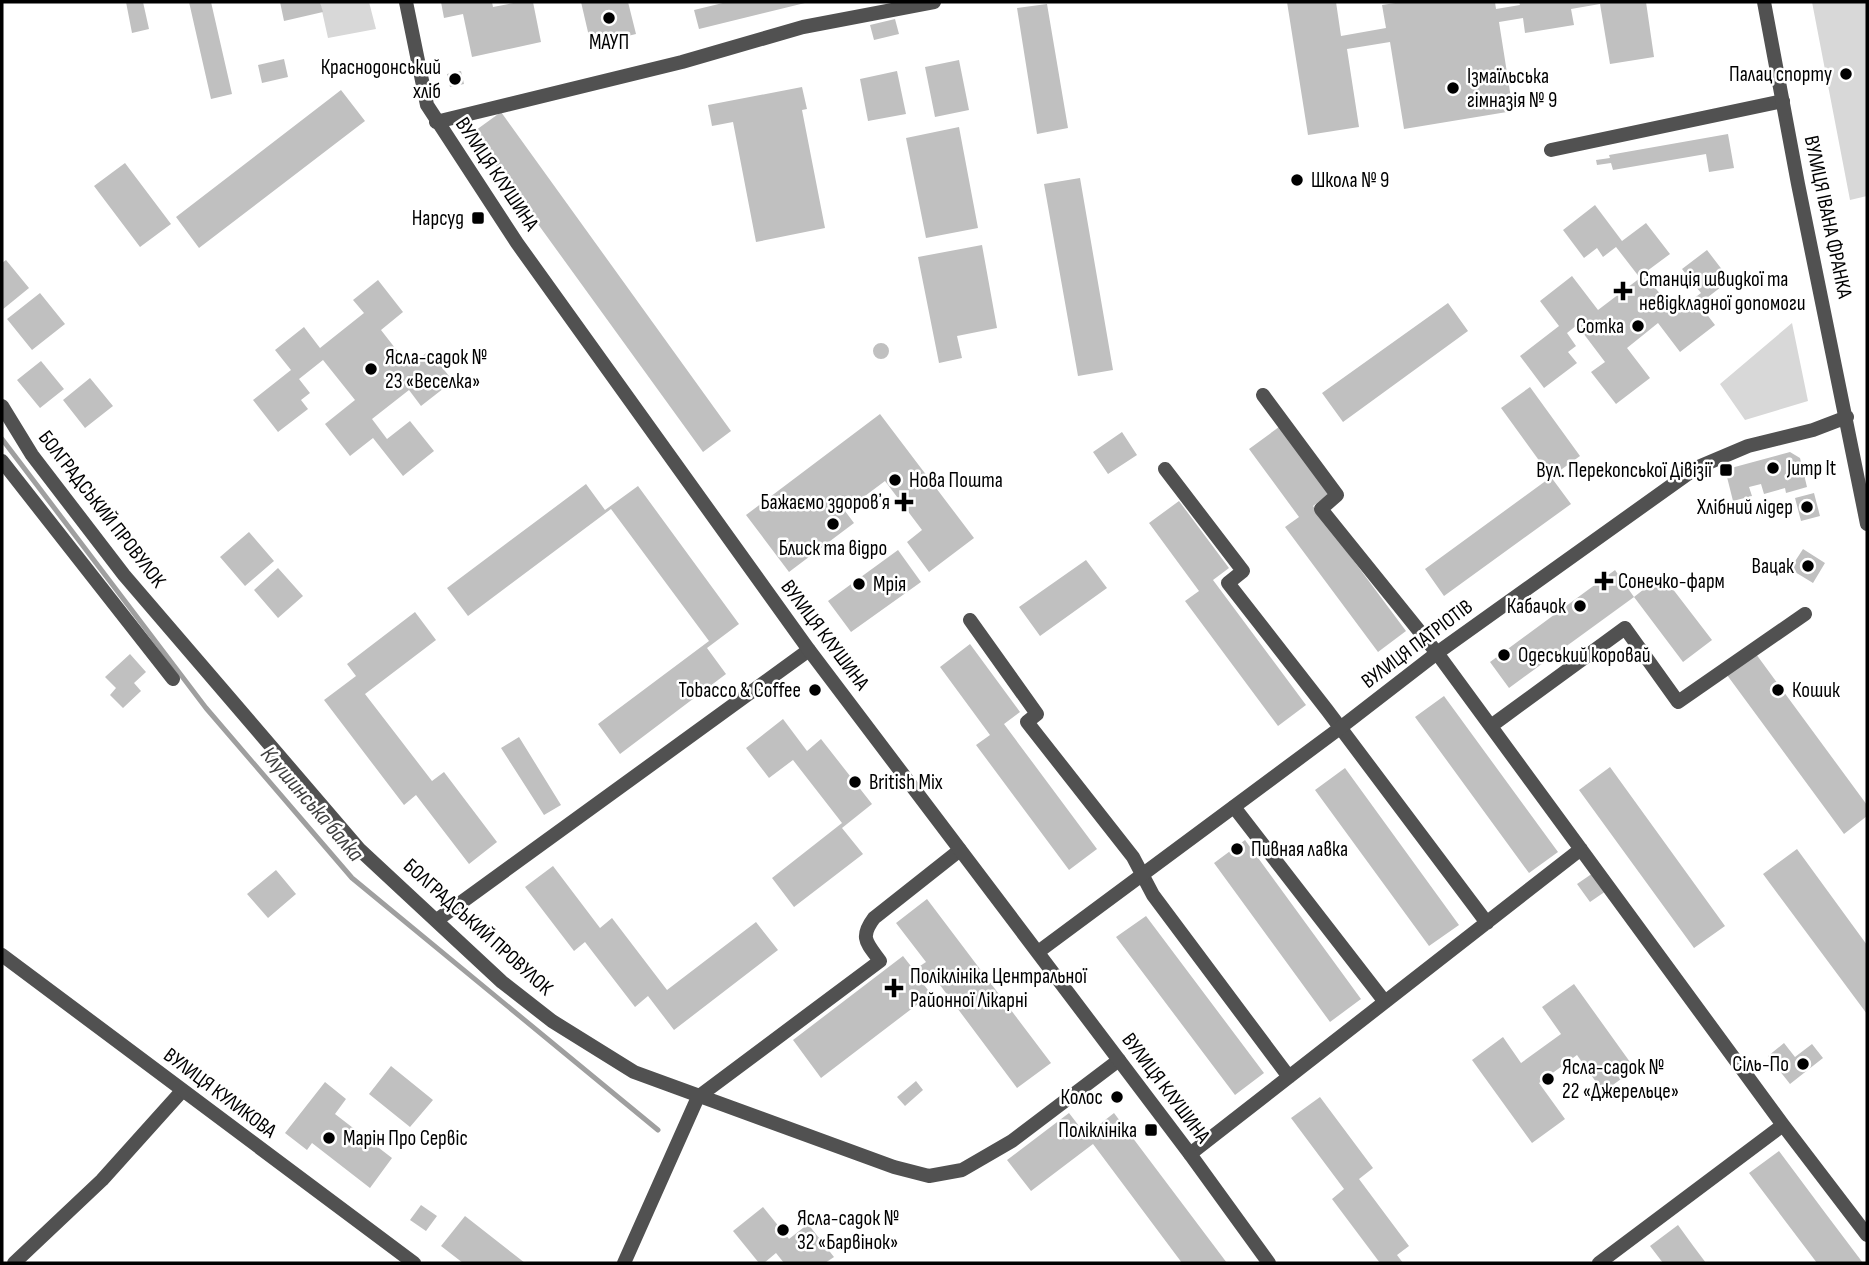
<svg xmlns="http://www.w3.org/2000/svg" width="1869" height="1265" font-family="'Sofia Sans Condensed',sans-serif">
  <style>
    .green { fill: #d8d8d8 }
    .lines { fill: none; stroke-linecap: round; stroke-linejoin: round }
    .stream { stroke: #9f9f9f; stroke-width: 5 }
    .building { fill: #c0c0c0 }
    .pedestrian { stroke: #515151; stroke-width: 14 }
    .minor { stroke: #515151; stroke-width: 14 }
    .tertiary { stroke: #515151; stroke-width: 14 }
    .poi-dot { fill: #000; stroke: #fff; stroke-width: 2.5 }
    .labels { text-anchor: middle; dominant-baseline: central; stroke-width: 5; stroke-linejoin: round; paint-order: stroke }
    .poi-label { font-size: 21px; fill: #000; stroke: #fff; text-anchor: start }
    .street-label { font-size: 21px; fill: #000; stroke: #fff }
    .water-label { font-size: 23px; font-style: italic; fill: #404040; stroke: #fff }
  </style>
  <rect width="100%" height="100%" fill="#fff"/>
  <path class="green" d="M320 2H369L376 29 328 38Z
    M1812 2H1867V196L1850 200Z
    M1792 323 1808 401 1745 420 1720 384Z"/>
  <g class="lines">
    <path class="stream" d="M2 439 206 708 352 878 658 1130"/>
  </g>
  <path class="building" d="M126 2H143L149 29 132 33Z
    M189 2H211L232 94 211 99Z
    M280 2H320L323 12 284 21Z
    M441 2H492L493 7 519 2H533L541 42 472 57 463 14 444 18Z
    M581 2H628L636 34 591 45Z
    M727 2H805V3L699 29 694 10Z
    M1287 2H1336L1341 36 1386 28 1382 5 1402 2H1495L1496 9 1520 5 1519 2H1646L1654 57 1610 64 1600 4 1571 9 1574 25 1525 33 1523 18 1499 22 1513 111 1404 129 1390 42 1347 49 1359 127 1308 135Z
    M1047 4 1068 128 1037 134 1017 8Z
    M895 19 899 34 874 40 870 25Z
    M284 59 288 77 262 83 258 65Z
    M959 60 969 110 935 117 925 67Z
    M461 71 464 84 450 87 447 74Z
    M897 71 906 114 868 121 860 79Z
    M802 87 807 109 802 110 825 228 756 242 733 122 712 126 708 105Z
    M341 90 365 121 199 248 176 217Z
    M501 112 731 431 703 452 472 133Z
    M959 127 978 228 926 238 906 138Z
    M1728 134 1734 168 1709 172 1706 154 1613 170 1611 163 1597 165 1596 160 1610 158 1609 155Z
    M125 163 171 224 140 247 94 186Z
    M1080 178 1113 370 1078 376 1044 184Z
    M1595 205 1622 241 1646 223 1670 254 1643 274 1676 312 1701 293 1682 269 1707 250 1730 280 1699 304 1715 325 1680 352 1658 323 1627 348 1650 378 1616 404 1591 372 1605 362 1577 325 1567 333 1576 346 1568 352 1577 363 1544 388 1520 356 1559 326 1540 301 1572 276 1598 310 1640 278 1616 247 1603 257 1597 248 1584 258 1563 230Z
    M982 245 997 328 957 336 962 358 939 363 918 257Z
    M6 260 29 288 2 310V263Z
    M378 280 403 312 381 330 409 366 429 351 453 381 421 406 409 390 372 419 387 439 410 421 434 451 403 476 373 438 350 456 325 424 355 400 323 360 299 379 310 393 301 400 308 409 278 432 253 400 291 370 275 350 304 327 320 348 364 313 353 300Z
    M40 293 65 324 32 350 7 319Z
    M1448 303 1468 331 1343 422 1322 393Z
    M873 351a8 8 0 1 1 16 0a8 8 0 1 1-16 0Z
    M41 361 64 389 40 408 17 380Z
    M90 378 113 406 85 428 63 400Z
    M1530 387 1580 456 1551 477 1501 408Z
    M880 414 974 538 929 572 907 542 922 530 885 481 845 511 854 523 789 572 746 515Z
    M1279 427 1329 494 1313 506 1406 631 1378 652 1285 527 1299 517 1249 449Z
    M1122 432 1137 455 1108 474 1093 452Z
    M1790 452 1800 458 1807 487 1786 493 1785 488 1764 494 1761 484 1749 487 1752 496 1733 501 1727 477 1731 468Z
    M1551 477 1571 504 1444 596 1425 569Z
    M586 484 605 510 638 486 739 624 707 648 726 674 620 754 598 724 709 641 611 509 468 616 447 588Z
    M1814 493 1820 516 1801 521 1795 498Z
    M1179 501 1229 568 1213 580 1306 705 1278 726 1185 601 1199 591 1149 523Z
    M249 532 274 561 245 586 220 557Z
    M1803 549 1825 563 1813 583 1790 569Z
    M898 550 921 582 851 632 828 601Z
    M1086 560 1107 588 1040 636 1019 607Z
    M278 568 303 596 278 618 254 590Z
    M1615 570 1634 597 1509 688 1490 662Z
    M1662 575 1712 640 1683 662 1634 597Z
    M415 612 436 640 365 694 432 781 444 772 497 842 469 864 416 795 404 805 324 700 356 676 347 664Z
    M970 644 1020 712 1004 724 1097 849 1069 870 976 745 990 735 940 667Z
    M130 654 146 672 134 683 141 691 123 708 110 695 116 688 105 677Z
    M1756 654 1867 805V816L1844 834 1727 675Z
    M1444 696 1558 852 1529 873 1415 717Z
    M783 719 807 751 821 739 872 804 842 828 863 854 794 907 772 878 842 823 793 760 769 778 746 748Z
    M519 737 561 805 544 815 501 748Z
    M1610 767 1725 926 1694 948 1579 790Z
    M1345 768 1459 925 1429 946 1315 790Z
    M1245 840 1361 999 1330 1022 1214 863Z
    M1797 849 1867 945V1014L1763 874Z
    M553 866 600 928 612 918 667 990 756 922 778 950 674 1030 648 996 635 1007 585 942 574 951 525 887Z
    M276 870 296 894 268 918 247 894Z
    M1593 873 1606 891 1590 902 1577 884Z
    M927 899 1051 1063 1017 1088 931 973 921 981 931 994 821 1078 793 1040 903 956 914 970 926 962 896 923Z
    M1146 916 1264 1073 1235 1095 1116 937Z
    M1574 984 1635 1069 1603 1092 1577 1055 1539 1083 1565 1119 1532 1143 1472 1060 1503 1037 1521 1063 1561 1034 1542 1007Z
    M1784 1043 1795 1057 1812 1044 1823 1058 1790 1084 1768 1056Z
    M391 1066 433 1100 410 1127 369 1094Z
    M916 1081 923 1090 905 1106 897 1097Z
    M325 1082 346 1099 335 1114 392 1158 370 1188 312 1143 307 1150 285 1133Z
    M1320 1097 1373 1168 1359 1179 1409 1246 1397 1255 1403 1263H1380L1332 1199 1344 1189 1291 1118Z
    M1069 1113 1086 1135 1114 1113 1227 1263H1182L1093 1144 1031 1191 1007 1160Z
    M1779 1151 1826 1214 1863 1263H1817L1749 1173Z
    M421 1205 437 1216 426 1231 410 1220Z
    M763 1207 789 1239 808 1224 834 1257 825 1263H784L776 1253 764 1263H759L733 1231Z
    M465 1216 525 1263H463L441 1246Z
    M1678 1225 1694 1247 1706 1263H1663L1650 1246Z"/>
  <g class="lines">
    <path class="pedestrian" d="M1551 150 1783 101"/>
    <path class="minor" d="M436 122 682 62 803 27 934 2
      M1263 395 1337 495 1321 509 1437 653 1783 1125 1867 1235
      M2 406 32 455 124 575 360 850 502 982 552 1021 634 1072 894 1167 929 1176 962 1170 1012 1141 1119 1060
      M2 461 173 679
      M1165 469 1243 571 1228 583 1327 710 1487 923
      M970 620 1037 714 1027 722 1133 857 1153 895 1289 1077
      M1491 726 1625 628 1678 702 1805 614
      M1234 807 1385 1002
      M437 920 809 650
      M1190 1154 1581 849
      M14 1263 102 1180 182 1091
      M624 1263 698 1097 880 961C867 943 859 938 874 918L960 850
      M1599 1263 1783 1125"/>
    <path class="tertiary" d="M406 2 427 105 517 243 809 650 1190 1154 1269 1263
      M1764 2 1798 184 1867 524
      M1038 952 1340 728 1437 653 1696 468 1748 446 1813 430 1847 417
      M2 955 414 1263"/>
  </g>
  <g class="poi-dot">
    <circle cx="609" cy="18" r="7"/>
    <circle cx="1846" cy="74" r="7"/>
    <circle cx="455" cy="79" r="7"/>
    <circle cx="1453" cy="88" r="7"/>
    <circle cx="1297" cy="180" r="7"/>
    <rect x="471" y="211" width="14" height="14" rx="3.5"/>
    <path d="M1619.5 280.5h7v7h7v7h-7v7h-7v-7h-7v-7h7z"/>
    <circle cx="1638" cy="326" r="7"/>
    <circle cx="371" cy="369" r="7"/>
    <circle cx="1773" cy="468" r="7"/>
    <rect x="1719" y="463" width="14" height="14" rx="3.5"/>
    <circle cx="895" cy="480" r="7"/>
    <path d="M900.5 491.5h7v7h7v7h-7v7h-7v-7h-7v-7h7z"/>
    <circle cx="1807" cy="507" r="7"/>
    <circle cx="833" cy="524" r="7"/>
    <circle cx="1808" cy="566" r="7"/>
    <path d="M1600.5 570.5h7v7h7v7h-7v7h-7v-7h-7v-7h7z"/>
    <circle cx="859" cy="584" r="7"/>
    <circle cx="1580" cy="606" r="7"/>
    <circle cx="1504" cy="655" r="7"/>
    <circle cx="815" cy="690" r="7"/>
    <circle cx="1778" cy="690" r="7"/>
    <circle cx="855" cy="782" r="7"/>
    <circle cx="1237" cy="849" r="7"/>
    <path d="M890.5 977.5h7v7h7v7h-7v7h-7v-7h-7v-7h7z"/>
    <circle cx="1803" cy="1064" r="7"/>
    <circle cx="1548" cy="1079" r="7"/>
    <circle cx="1117" cy="1097" r="7"/>
    <rect x="1144" y="1123" width="14" height="14" rx="3.5"/>
    <circle cx="329" cy="1138" r="7"/>
    <circle cx="783" cy="1230" r="7"/>
  </g>
  <g class="labels">
    <g class="poi-label">
      <text x="609" y="42" text-anchor="middle">МАУП</text>
      <text x="441" y="67" text-anchor="end">Краснодонський<tspan x="441" dy="24">хліб</tspan></text>
      <text x="1832" y="74" text-anchor="end">Палац спорту</text>
      <text x="1467" y="76">Ізмаїльська<tspan x="1467" dy="24">гімназія № 9</tspan></text>
      <text x="1311" y="180">Школа № 9</text>
      <text x="464" y="218" text-anchor="end">Нарсуд</text>
      <text x="1639" y="279">Станція швидкої та<tspan x="1639" dy="24">невідкладної допомоги</tspan></text>
      <text x="1624" y="326" text-anchor="end">Сотка</text>
      <text x="385" y="357">Ясла-садок №<tspan x="385" dy="24">23 «Веселка»</tspan></text>
      <text x="1787" y="468">Jump It</text>
      <text x="1712" y="470" text-anchor="end">Вул. Перекопської Дівізії</text>
      <text x="909" y="480">Нова Пошта</text>
      <text x="890" y="502" text-anchor="end">Бажаємо здоровʼя</text>
      <text x="1793" y="507" text-anchor="end">Хлібний лідер</text>
      <text x="833" y="548" text-anchor="middle">Блиск та відро</text>
      <text x="1794" y="566" text-anchor="end">Вацак</text>
      <text x="1618" y="581">Сонечко-фарм</text>
      <text x="873" y="584">Мрія</text>
      <text x="1566" y="606" text-anchor="end">Кабачок</text>
      <text x="1518" y="655">Одеський коровай</text>
      <text x="801" y="690" text-anchor="end">Tobacco &amp; Coffee</text>
      <text x="1792" y="690">Кошик</text>
      <text x="869" y="782">British Mix</text>
      <text x="1251" y="849">Пивная лавка</text>
      <text x="910" y="976">Поліклініка Центральної<tspan x="910" dy="24">Районної Лікарні</tspan></text>
      <text x="1789" y="1064" text-anchor="end">Сіль-По</text>
      <text x="1562" y="1067">Ясла-садок №<tspan x="1562" dy="24">22 «Джерельце»</tspan></text>
      <text x="1103" y="1097" text-anchor="end">Колос</text>
      <text x="1137" y="1130" text-anchor="end">Поліклініка</text>
      <text x="343" y="1138">Марін Про Сервіс</text>
      <text x="797" y="1218">Ясла-садок №<tspan x="797" dy="24">32 «Барвінок»</tspan></text>
    </g>
    <g class="street-label">
      <text transform="translate(497 174) rotate(56)">ВУЛИЦЯ КЛУШИНА</text>
      <text transform="translate(1828 217) rotate(78)">ВУЛИЦЯ ІВАНА ФРАНКА</text>
      <text transform="translate(102 509) rotate(52)">БОЛГРАДСЬКИЙ ПРОВУЛОК</text>
      <text transform="translate(825 635) rotate(53)">ВУЛИЦЯ КЛУШИНА</text>
      <text transform="translate(1417 644) rotate(-37)">ВУЛИЦЯ ПАТРІОТІВ</text>
      <text transform="translate(478 927) rotate(42)">БОЛГРАДСЬКИЙ ПРОВУЛОК</text>
      <text transform="translate(1166 1088) rotate(53)">ВУЛИЦЯ КЛУШИНА</text>
      <text transform="translate(220 1093) rotate(37)">ВУЛИЦЯ КУЛИКОВА</text>
    </g>
    <g class="water-label">
      <text transform="translate(312 804) rotate(49)">Клушинська балка</text>
    </g>
  </g>
  <rect width="1869" height="1265" fill="none" stroke="#000000" stroke-width="7"/>
</svg>
